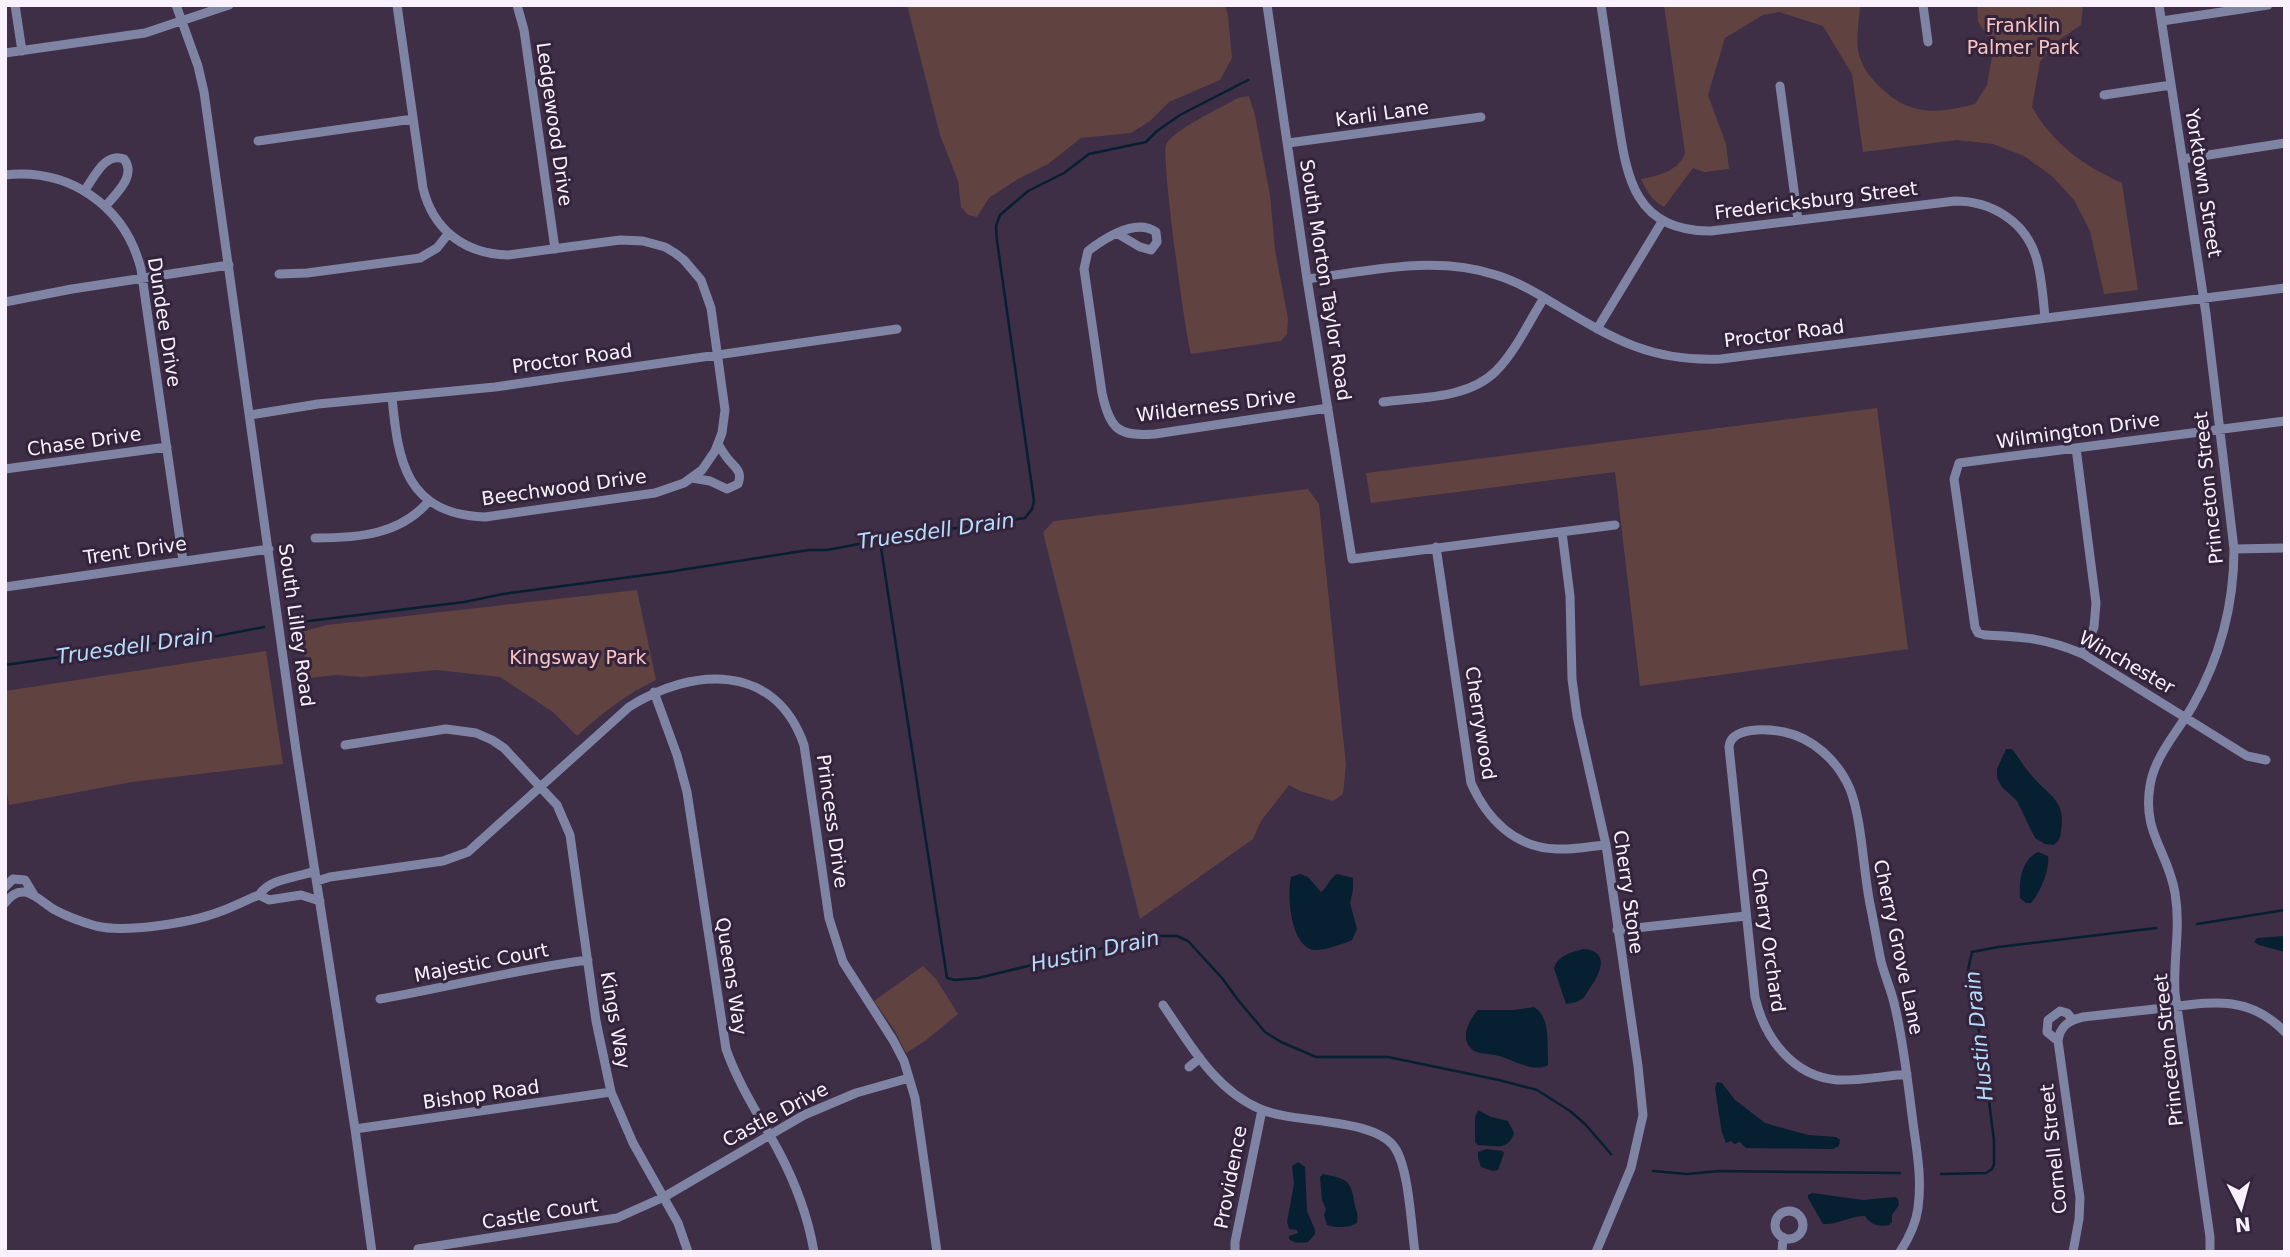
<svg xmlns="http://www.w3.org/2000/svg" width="2290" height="1257" font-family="'DejaVu Sans',sans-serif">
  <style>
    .green { fill: #604341 }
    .water { fill: #061f31 }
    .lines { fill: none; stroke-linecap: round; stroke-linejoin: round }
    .stream { stroke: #061f31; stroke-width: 2.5 }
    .minor { stroke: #7f84a4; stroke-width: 9 }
    .labels { text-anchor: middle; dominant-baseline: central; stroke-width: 6; stroke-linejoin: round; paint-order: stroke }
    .park-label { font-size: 19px; fill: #fac5c1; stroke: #33243b }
    .street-label { font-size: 19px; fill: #f9f1fe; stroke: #33243b }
    .water-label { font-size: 21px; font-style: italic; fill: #b4dbfc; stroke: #33243b }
  </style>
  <rect width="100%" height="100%" fill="#3e2e46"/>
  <path class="green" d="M907 5H1225L1228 15 1232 58 1220 80 1169 102 1150 121 1131 133 1081 138 1048 164 1018 179 989 198 977 217 968 215 961 207 958 181 940 135Z
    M1664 5H1872L1860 7C1859 21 1856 37 1858 50 1861 66 1869 76 1880 87 1909 116 1938 114 1975 104L1987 85 1994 45 1978 22 1977 5H2083L2081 25 2056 42 2040 62 2032 107C2053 144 2084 166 2122 183L2138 290 2104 294 2090 231 2074 200 2052 176 2024 156 1993 144 1957 140 1863 152 1852 74 1823 26 1779 12 1763 15 1725 38 1708 95 1726 144 1729 169 1704 172 1693 168 1664 207C1653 201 1646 191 1641 179 1658 176 1679 171 1685 153Z
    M1249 96 1255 115 1270 195 1275 250 1288 319 1287 334 1281 341 1191 354C1185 334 1161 156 1166 145 1171 131 1222 107 1238 98Z
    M1877 408 1908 649 1640 686 1615 472 1371 503 1366 473Z
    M1308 489 1319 504 1346 765 1343 794 1333 801 1300 791 1289 785 1261 821 1253 839 1140 919 1043 532 1054 521Z
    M637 590 656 680C625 695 602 713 577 736L553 712 500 677 437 670 361 677 336 675 309 678 301 632 327 625Z
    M266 651 283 764 132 782 9 805 5 779V691Z
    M923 966 936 979 958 1014 925 1041 906 1053 895 1031 874 1001Z"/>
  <path class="water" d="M2006 749H2012C2019 758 2024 767 2032 776 2050 797 2066 800 2061 831 2060 838 2060 840 2054 845L2045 844 2035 838 2017 801 2002 787 1997 778V769Z
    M2038 852 2048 856C2050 869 2040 893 2031 903H2026L2020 898C2019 881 2021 860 2038 852Z
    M1300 874 1308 877 1321 892C1328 887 1329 879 1337 874L1353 878V890L1350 903 1357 929 1352 940C1343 944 1318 953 1310 949 1290 940 1287 895 1291 877Z
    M2285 936V952L2259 945 2254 942 2257 938Z
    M1583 949C1611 951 1600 974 1590 988 1589 989 1584 998 1583 998 1579 1002 1571 1003 1566 1004L1554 968C1559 955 1570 953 1583 949Z
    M1534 1007C1551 1017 1547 1046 1548 1065 1533 1073 1514 1060 1499 1056 1492 1054 1484 1054 1477 1052 1458 1044 1467 1022 1478 1010H1514Z
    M1717 1082 1722 1083 1735 1100 1765 1123 1808 1135 1836 1137 1840 1140 1839 1146 1833 1149 1746 1148 1740 1142 1734 1144 1731 1141 1726 1143 1722 1133 1715 1088Z
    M1478 1110 1491 1117 1508 1121 1514 1133C1508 1152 1494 1145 1478 1145L1475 1142V1118Z
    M1487 1149 1502 1151 1504 1153 1498 1170 1493 1171 1481 1167 1478 1158V1152Z
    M1298 1162 1305 1167 1307 1211 1315 1230V1234L1308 1242C1301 1243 1295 1244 1289 1239V1236L1298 1233 1297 1230 1289 1229 1287 1222 1294 1184 1292 1166Z
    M1323 1174C1348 1179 1351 1180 1355 1206 1357 1212 1358 1216 1357 1223 1349 1228 1336 1228 1327 1225L1324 1215 1326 1209 1322 1200 1320 1177Z
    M1812 1193 1863 1200 1895 1197 1898 1199 1899 1205 1892 1215V1222L1889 1225C1879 1227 1871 1225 1865 1216 1850 1216 1838 1225 1823 1224L1808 1198V1195Z"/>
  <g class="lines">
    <path class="stream" d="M880 541 947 978 955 980 978 978 1153 936H1177L1188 941 1222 978 1238 1000 1265 1032 1281 1042 1316 1057H1388L1499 1080 1537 1090 1570 1111 1585 1124 1611 1154
      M301 622 464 602 503 594 668 572 809 550H827L901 536 1025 518 1032 509 1034 501 997 241 996 226 1000 215 1028 191 1064 173 1089 154 1146 142 1157 131 1180 115 1248 80
      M5 665 157 643 202 639 264 627
      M2197 924 2285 910
      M1653 1171 1687 1174 1719 1171 1900 1173
      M1941 1174 1986 1173 1992 1169 1994 1164V1141L1983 1053 1968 970 1972 952 1998 947 2156 928"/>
    <path class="minor" d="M15 5 22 51
      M176 5 198 66 204 92 296 750 355 1129 372 1252
      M517 5 524 30 555 249
      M1267 5 1307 279 1352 559 1615 525
      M1601 5C1606 39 1611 73 1616 107 1626 169 1629 232 1711 231L1955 201C1991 201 2025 221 2036 257 2042 276 2043 298 2045 318
      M1923 5 1928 42
      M2159 5 2206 314 2234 549C2234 606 2220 658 2192 707 2178 731 2154 757 2150 786 2142 833 2168 851 2175 893 2181 929 2173 958 2175 993L2210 1237V1252
      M2162 21 2268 5
      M5 53 145 33 229 5
      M1780 86 1798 220
      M2104 95 2171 85
      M258 141 413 119
      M1288 143 1481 117
      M2183 159 2285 143
      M5 175C70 168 125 206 141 269L183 561
      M85 190C95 176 105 152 124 159 137 176 116 193 106 206
      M1118 234 1140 247 1151 250 1157 242 1156 232C1136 218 1105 238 1088 251L1084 269 1102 393C1110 429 1118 437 1155 434L1328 408
      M279 274 307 273 420 258 437 248 448 234
      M1307 279C1370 271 1434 255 1496 275 1519 282 1538 294 1558 306 1615 340 1652 362 1721 359L2285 288
      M5 302 72 289 229 265
      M1597 329 1663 220
      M392 397C398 462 406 514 485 517L655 493 684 483 702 470 715 451 722 433 725 410 711 308 701 280 684 260 675 253 665 247 643 241 620 240 508 255C465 254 433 230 423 188L397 5
      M1383 402C1420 397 1468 399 1496 371 1516 351 1529 321 1544 298
      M250 415 318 404 495 387 897 329
      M2076 448 2096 603 2094 627 2083 654
      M5 469 167 447
      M692 478 710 481 727 489 738 484C743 471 735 468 728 459 724 454 721 449 718 444
      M1562 532 1570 596 1572 679 1577 716 1606 845 1638 1066 1643 1115 1631 1168 1596 1252
      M315 538C358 538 400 535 429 501
      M1436 547 1471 783C1487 819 1515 848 1557 849 1573 850 1590 846 1606 845
      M2234 549 2285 548
      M5 587 269 549
      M654 692 677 755 687 792 726 1049C739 1086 760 1117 778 1150 795 1182 808 1216 814 1252
      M345 745 446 729 476 733 492 740 504 748 557 805 570 835 596 1021 611 1092 633 1143 678 1223 688 1252
      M2266 760 2247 756 2083 654C2046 638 2024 637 1985 635L1978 633 1975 627 1954 479 1959 463 2285 421
      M315 871C297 878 270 878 259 895L269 900 301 895 320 901
      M317 881 330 877 443 861 468 852 629 707C692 667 775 662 804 745L829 918 843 962 893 1040 904 1061 915 1098 937 1252
      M5 887 13 879 25 880 34 895
      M5 903C23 879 38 900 55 910 68 917 82 922 96 926 126 933 190 923 219 912 233 907 246 900 259 895
      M1617 930 1746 916
      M380 999C450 987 518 969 588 960
      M1163 1005C1190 1044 1214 1089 1260 1109 1294 1124 1375 1117 1395 1148 1409 1169 1411 1225 1415 1252
      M2058 1041 2047 1032 2048 1020 2060 1011 2067 1013 2073 1020
      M1189 1067 1200 1058
      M355 1129 611 1092
      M1775 1225a14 14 0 1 1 28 0a14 14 0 1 1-28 0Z
      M418 1249 617 1218 664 1197 804 1115 856 1093 909 1078
      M1235 1252V1242L1262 1110
      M1782 1252 1783 1237
      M1900 1252C1909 1238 1916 1224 1918 1208 1922 1179 1917 1151 1913 1123 1908 1084 1904 1045 1895 1007 1892 992 1885 977 1881 961 1877 942 1874 923 1870 904 1863 869 1862 820 1850 789 1838 761 1813 738 1784 732 1768 729 1731 726 1729 747L1755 997C1764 1037 1792 1076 1837 1080 1860 1081 1884 1076 1907 1074
      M2073 1252 2079 1219 2080 1198 2058 1041C2060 1026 2069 1020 2083 1017 2110 1014 2137 1011 2164 1008 2211 1002 2248 994 2285 1032"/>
  </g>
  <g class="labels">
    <g class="park-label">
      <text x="2023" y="25">Franklin<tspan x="2023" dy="22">Palmer Park</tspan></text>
      <text x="578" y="657">Kingsway Park</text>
    </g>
    <g class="street-label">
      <text transform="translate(1382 113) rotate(-8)">Karli Lane</text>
      <text transform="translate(555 124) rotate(82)">Ledgewood Drive</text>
      <text transform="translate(2204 183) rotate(81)">Yorktown Street</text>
      <text transform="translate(1816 200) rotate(-7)">Fredericksburg Street</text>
      <text transform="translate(1326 280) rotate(81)">South Morton Taylor Road</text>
      <text transform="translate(165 322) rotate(81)">Dundee Drive</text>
      <text transform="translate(1784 333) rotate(-7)">Proctor Road</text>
      <text transform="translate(572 358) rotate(-8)">Proctor Road</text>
      <text transform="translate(1216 405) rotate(-7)">Wilderness Drive</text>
      <text transform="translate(2078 430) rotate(-8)">Wilmington Drive</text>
      <text transform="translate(84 441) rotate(-8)">Chase Drive</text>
      <text transform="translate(564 487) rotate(-8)">Beechwood Drive</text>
      <text transform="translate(2208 488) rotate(-96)">Princeton Street</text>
      <text transform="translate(135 550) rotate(-8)">Trent Drive</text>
      <text transform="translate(297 625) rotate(82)">South Lilley Road</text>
      <text transform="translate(2127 662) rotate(30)">Winchester</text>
      <text transform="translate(1481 723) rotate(81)">Cherrywood</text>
      <text transform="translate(833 821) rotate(82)">Princess Drive</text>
      <text transform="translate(1629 892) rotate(82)">Cherry Stone</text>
      <text transform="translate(1769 940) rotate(82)">Cherry Orchard</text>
      <text transform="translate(1899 947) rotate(78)">Cherry Grove Lane</text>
      <text transform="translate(481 962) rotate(-11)">Majestic Court</text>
      <text transform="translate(732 976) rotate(81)">Queens Way</text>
      <text transform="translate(616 1020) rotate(80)">Kings Way</text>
      <text transform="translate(2168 1050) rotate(-96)">Princeton Street</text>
      <text transform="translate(481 1094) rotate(-8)">Bishop Road</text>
      <text transform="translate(775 1114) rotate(-28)">Castle Drive</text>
      <text transform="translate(2053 1149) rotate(-96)">Cornell Street</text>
      <text transform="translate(1230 1177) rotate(-79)">Providence</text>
      <text transform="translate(540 1213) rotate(-9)">Castle Court</text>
    </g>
    <g class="water-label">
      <text transform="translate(936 531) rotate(-8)">Truesdell Drain</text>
      <text transform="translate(135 646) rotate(-8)">Truesdell Drain</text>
      <text transform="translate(1095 951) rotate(-12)">Hustin Drain</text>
      <text transform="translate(1979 1036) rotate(-96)">Hustin Drain</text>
    </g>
  </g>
  <rect width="2290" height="1257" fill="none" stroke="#f9f1fe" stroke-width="14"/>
  <g transform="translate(2241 1208) rotate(174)" stroke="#33243b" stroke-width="5" paint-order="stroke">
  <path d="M0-5L12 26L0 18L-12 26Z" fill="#f9f1fe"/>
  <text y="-10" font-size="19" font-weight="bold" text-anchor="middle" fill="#f9f1fe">N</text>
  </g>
</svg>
